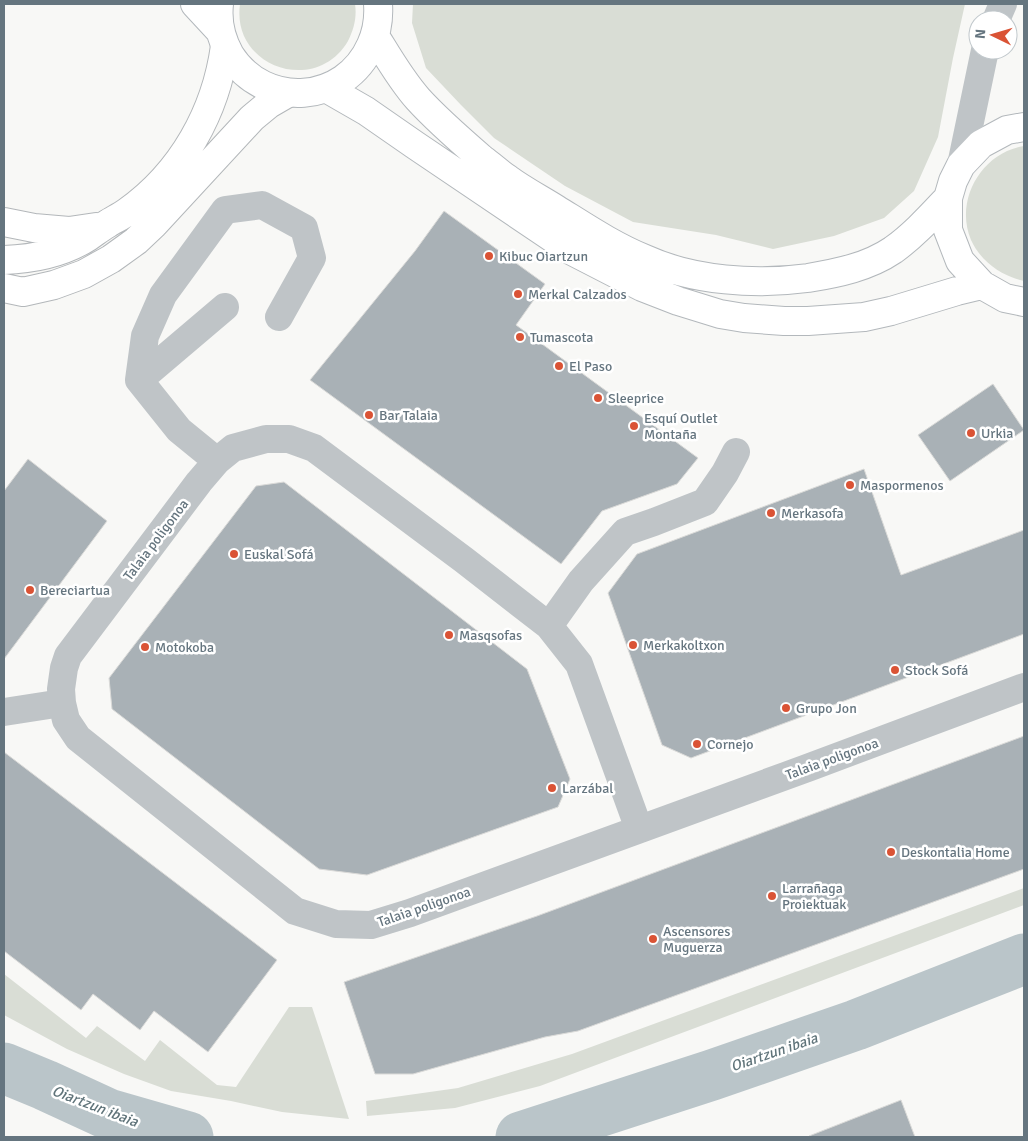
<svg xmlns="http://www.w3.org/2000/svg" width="1028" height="1141" font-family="Signika,sans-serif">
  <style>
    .green { fill: #d9ddd5 }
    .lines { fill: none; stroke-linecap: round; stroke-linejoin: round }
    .river { stroke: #bac5c9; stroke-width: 51 }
    .building { fill: #a9b1b6; stroke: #dadad8 }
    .major-casing { stroke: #b3b8bc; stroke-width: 30 }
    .highway-casing { stroke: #b3b7ba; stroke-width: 30 }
    .minor { stroke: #bfc4c7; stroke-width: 28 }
    .major { stroke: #fff; stroke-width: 28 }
    .highway { stroke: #fff; stroke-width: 28 }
    .poi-dot { fill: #da5335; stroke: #fff; stroke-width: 2 }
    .labels { text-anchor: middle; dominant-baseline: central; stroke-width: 5; stroke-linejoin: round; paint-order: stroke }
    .poi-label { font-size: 14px; fill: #65757f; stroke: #fff; text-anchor: start }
    .street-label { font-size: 14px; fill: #65757f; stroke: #fff }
    .water-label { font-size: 15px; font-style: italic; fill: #60747a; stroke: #fff }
  </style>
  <rect width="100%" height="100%" fill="#f8f8f6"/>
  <path class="green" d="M240 4H355C357 17 354 29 348 41 316 96 231 67 240 4Z
    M413 4H965L953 58 938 137 914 191 884 218 834 236 773 249 716 235 633 222 565 186 494 138 461 105 426 68 412 23Z
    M1024 146V281C1002 276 981 262 971 240 954 200 982 152 1024 146Z
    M1024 888V905L540 1086 455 1108 367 1116 366 1101 458 1088 572 1054Z
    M4 974 86 1038 97 1026 145 1061 160 1040 217 1085 236 1087 289 1007H312L349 1119 282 1112 231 1101 171 1091 124 1074 67 1049 4 1015Z"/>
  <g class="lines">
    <path class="river" d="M4 1068 45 1085 108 1114 188 1137
      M521 1137 712 1075 856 1025 1024 959"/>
  </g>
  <path class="building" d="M444 211 545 284 516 325 698 458 677 484 602 511 561 564 310 380 415 251Z
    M993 384 1024 430 950 481 918 435Z
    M28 459 107 521 4 659V491Z
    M864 469 901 575 1024 530V634L691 758 662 745 608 593 637 554Z
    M284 482 527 669 570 779 558 807 367 875 319 869 112 709 109 678 256 486Z
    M1024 736V869L578 1031 545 1037 413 1074H375L344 982 537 916Z
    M4 752 277 960 208 1052 154 1011 140 1030 93 994 81 1010 4 951Z
    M901 1100 915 1137H809V1136Z"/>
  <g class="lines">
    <g class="major-casing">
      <path id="major" d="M195 4 220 31
        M219 4C217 22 221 39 230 55 265 110 345 104 371 45 377 32 379 18 378 4
        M375 36C388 57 401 80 418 99 437 120 459 139 481 158 490 165 499 173 508 179 523 190 540 199 556 209 585 227 613 246 645 259 693 281 756 285 808 278 838 273 868 267 893 250 914 235 931 216 948 198
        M326 88 366 111 415 145 572 251 642 287 678 301 720 314 744 318 784 321H808L864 317 891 311 957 291 982 285
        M1024 127 1007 130 981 144 961 165 953 181 948 198V230L960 261 982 285 1005 298 1024 302"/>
    </g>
    <g class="highway-casing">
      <path id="highway" d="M4 222 34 228 69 231 96 227
        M4 260C33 259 63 253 88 237 94 233 100 228 107 224 113 220 120 217 127 212 182 173 216 112 225 46
        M4 288 23 292 54 285 84 274 111 259 136 241 154 224 252 118 269 104 288 93"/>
    </g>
    <path class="minor" d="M996 20 1003 4
      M961 165 985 50
      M139 380 225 307
      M217 461 179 430 139 380 145 336 163 295 225 210 262 205 304 228 312 258 279 317
      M549 626 581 581 625 532 654 522 705 502 725 473 736 452
      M4 712 62 703
      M639 829 579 664 549 626 464 560 314 448 289 439H266L233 448 217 461 199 482 68 656 64 668 61 689 62 703 66 720 78 738 295 911 336 924 371 925 410 913 810 767 1024 687"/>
    <use href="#major" class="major"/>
    <use href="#highway" class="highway"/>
  </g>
  <g class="poi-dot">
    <circle cx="489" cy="256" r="5"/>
    <circle cx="518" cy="294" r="5"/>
    <circle cx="520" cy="337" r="5"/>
    <circle cx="559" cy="366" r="5"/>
    <circle cx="598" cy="398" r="5"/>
    <circle cx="369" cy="415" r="5"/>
    <circle cx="634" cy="426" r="5"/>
    <circle cx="971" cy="433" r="5"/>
    <circle cx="850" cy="485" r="5"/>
    <circle cx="771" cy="513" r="5"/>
    <circle cx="234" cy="554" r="5"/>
    <circle cx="30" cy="590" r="5"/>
    <circle cx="449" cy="635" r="5"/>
    <circle cx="633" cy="645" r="5"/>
    <circle cx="145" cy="647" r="5"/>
    <circle cx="895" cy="670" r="5"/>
    <circle cx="786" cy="708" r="5"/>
    <circle cx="697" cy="744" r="5"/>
    <circle cx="552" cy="788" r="5"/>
    <circle cx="891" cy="852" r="5"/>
    <circle cx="772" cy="896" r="5"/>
    <circle cx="653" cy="939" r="5"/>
  </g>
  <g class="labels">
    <g class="poi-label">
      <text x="499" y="256">Kibuc Oiartzun</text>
      <text x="528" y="294">Merkal Calzados</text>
      <text x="530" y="337">Tumascota</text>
      <text x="569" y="366">El Paso</text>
      <text x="608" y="398">Sleeprice</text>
      <text x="379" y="415">Bar Talaia</text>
      <text x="644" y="418">Esquí Outlet<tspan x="644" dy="16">Montaña</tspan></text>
      <text x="981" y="433">Urkia</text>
      <text x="860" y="485">Maspormenos</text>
      <text x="781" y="513">Merkasofa</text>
      <text x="244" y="554">Euskal Sofá</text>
      <text x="40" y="590">Bereciartua</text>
      <text x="459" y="635">Masqsofas</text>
      <text x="643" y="645">Merkakoltxon</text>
      <text x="155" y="647">Motokoba</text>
      <text x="905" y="670">Stock Sofá</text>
      <text x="796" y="708">Grupo Jon</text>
      <text x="707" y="744">Cornejo</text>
      <text x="562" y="788">Larzábal</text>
      <text x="901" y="852">Deskontalia Home</text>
      <text x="782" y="888">Larrañaga<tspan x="782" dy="16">Proiektuak</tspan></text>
      <text x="663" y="931">Ascensores<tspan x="663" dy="16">Muguerza</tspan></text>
    </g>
    <g class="street-label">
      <text transform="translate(156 540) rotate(-53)">Talaia poligonoa</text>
      <text transform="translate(832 759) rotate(-20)">Talaia poligonoa</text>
      <text transform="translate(424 907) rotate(-19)">Talaia poligonoa</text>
    </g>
    <g class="water-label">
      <text transform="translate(774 1052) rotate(-19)">Oiartzun ibaia</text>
      <text transform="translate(95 1106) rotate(21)">Oiartzun ibaia</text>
    </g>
  </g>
  <rect width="1028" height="1141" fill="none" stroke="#65757f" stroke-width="10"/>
  <g transform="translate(993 35) rotate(275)"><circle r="24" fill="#ffffff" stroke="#c1c8cc"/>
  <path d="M0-4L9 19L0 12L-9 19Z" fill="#da5335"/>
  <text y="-8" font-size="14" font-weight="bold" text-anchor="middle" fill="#65757f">N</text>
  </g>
</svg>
